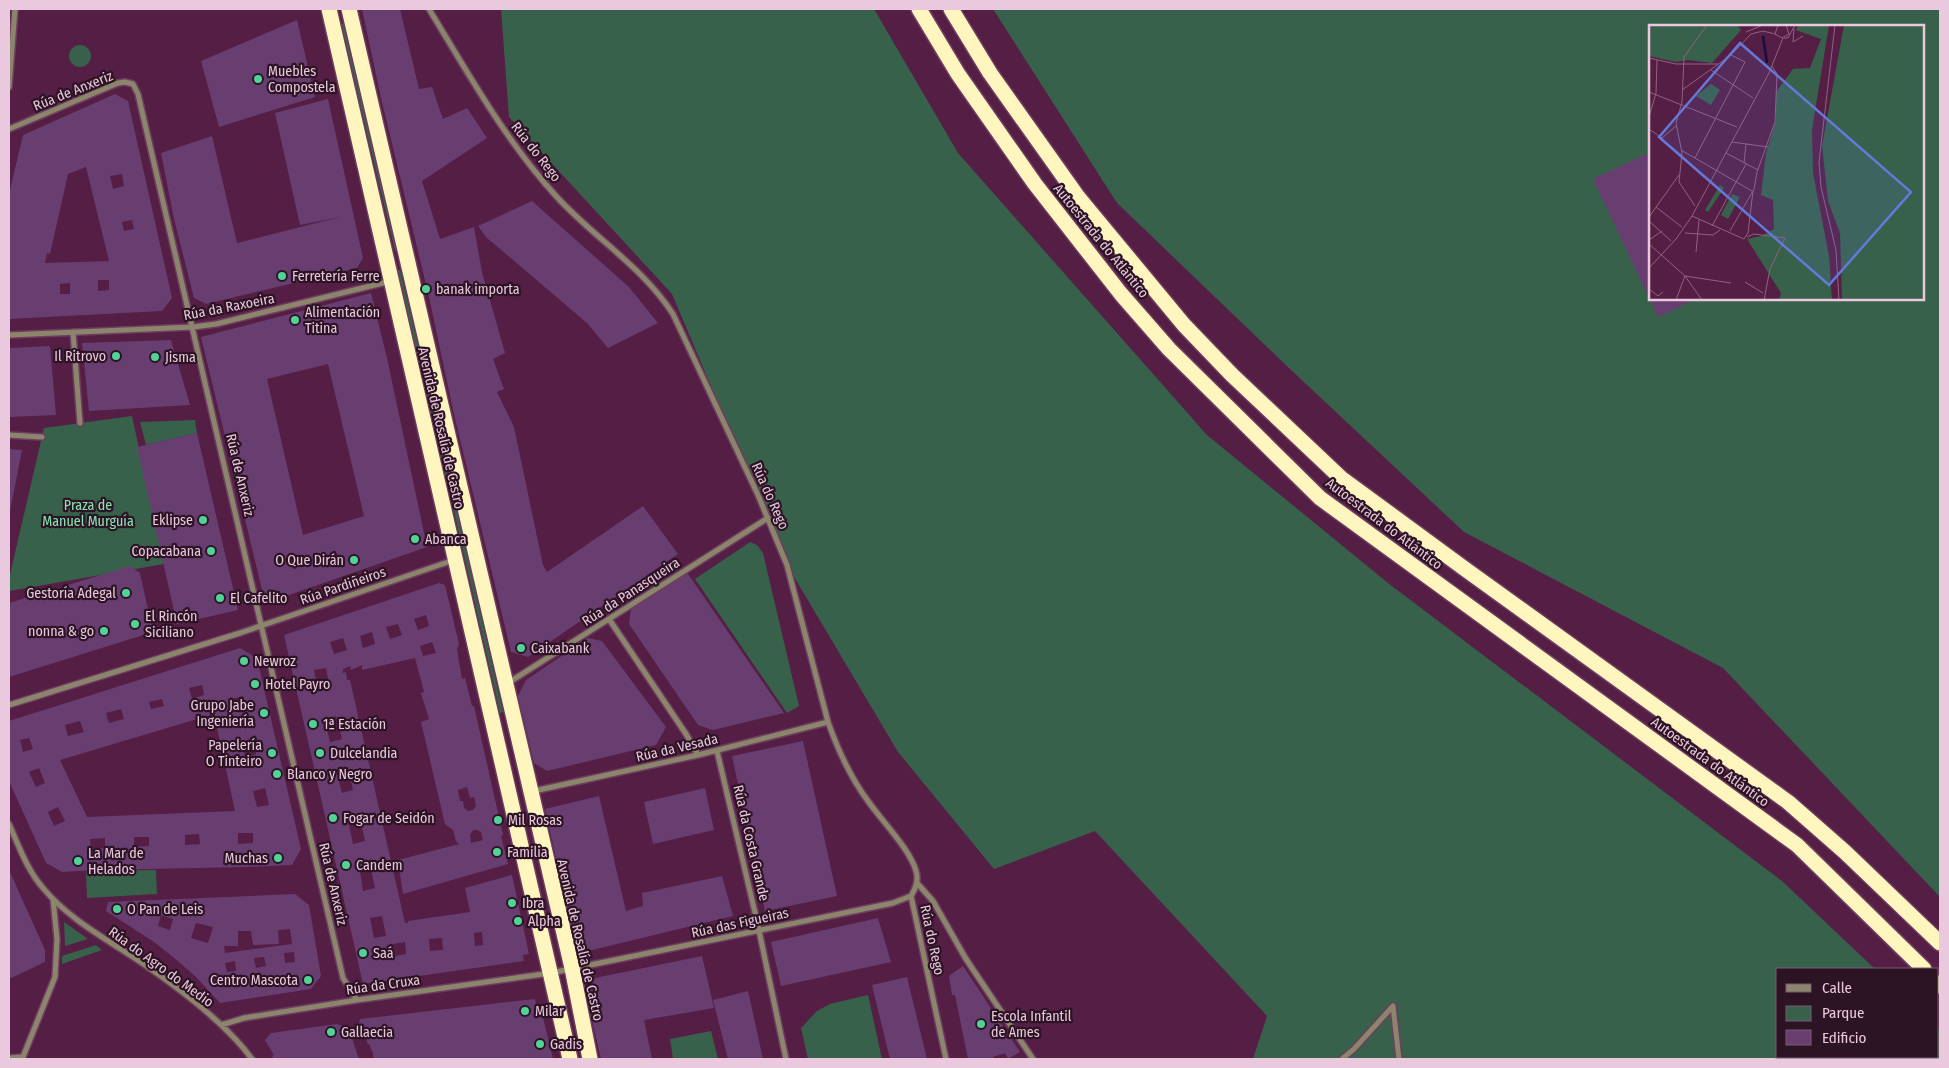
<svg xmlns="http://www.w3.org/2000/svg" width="1949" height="1068" font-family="'Fira Sans Condensed',sans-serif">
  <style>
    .green { fill: #38614b; fill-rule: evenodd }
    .building { fill: #683e71; fill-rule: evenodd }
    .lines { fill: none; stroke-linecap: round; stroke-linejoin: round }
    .street-casing { stroke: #6f3d60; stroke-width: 8 }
    .highway-casing { stroke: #6f3d60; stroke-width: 18 }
    .street { stroke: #8b866b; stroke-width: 5 }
    .highway { stroke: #fff6bf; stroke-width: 15 }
    .poi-dot { fill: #51d397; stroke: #2c1424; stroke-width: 2 }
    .labels { text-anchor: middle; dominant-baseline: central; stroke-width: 4.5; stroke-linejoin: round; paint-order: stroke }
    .poi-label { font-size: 14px; fill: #eac8dd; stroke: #2c1424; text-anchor: start }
    .street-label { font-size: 14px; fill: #eac8dd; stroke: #2c1424 }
    .park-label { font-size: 14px; fill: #85e8b5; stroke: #2c1424 }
    .inset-river { fill: none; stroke: #141041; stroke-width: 2.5 }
    .inset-road { fill: none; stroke: #906282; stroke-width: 1 }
    .view { fill: #6579da; fill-opacity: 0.15; stroke: #6579da; stroke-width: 2.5 }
    .inset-edge { fill: none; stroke: #eac8dd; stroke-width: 2.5 }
  </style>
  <rect width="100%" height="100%" fill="#541e45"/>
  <path class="green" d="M501 9H874L958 153 1207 435 1388 583 1782 881 1875 969H1778V1057H1938V1029L1940 1032V1059H1253L1267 1016 1095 831 994 869 898 752 787 565 672 294 509 117Z
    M993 9H1940V897L1723 668 1464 532 1290 369 1117 203ZM1650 26H1923V299H1650Z
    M345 23 397 250 395 251 341 24Z
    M69 56a11 11 0 1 1 22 0a11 11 0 1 1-22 0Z
    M397 270H400L433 405 503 712 500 713 430 406Z
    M132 416 164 564 9 591V579L44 428Z
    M195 420 197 433 146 445 140 422Z
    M750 542 757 545 763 553 799 706 787 713 695 579Z
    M156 870 157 894 87 898 86 871Z
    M64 922 88 939 65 946Z
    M96 945 102 950 62 964V956Z
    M868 995 882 1059H808L801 1028 817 1011 830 1004Z
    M711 1031 718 1059H673L670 1039Z"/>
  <path class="building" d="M362 9H400L419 89 432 87 443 119 467 108 487 138 422 181 440 239 474 227 482 272 505 353 493 359 504 389 497 392 514 427 543 565 547 572 643 506 678 554 528 657 511 652 453 410 429 297 381 98Z
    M297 20 315 97 219 127 201 61Z
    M115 94 128 101 172 298 162 311 9 319V194L23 135ZM86 167 109 261 45 263 47 253 50 254 68 174ZM122 174 124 186 113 189 110 176ZM132 220 134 229 124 231 122 222ZM98 280H109V290L98 291ZM70 283V294H60V284Z
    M328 99 363 258 357 268 206 304 194 298 174 219 161 153 212 136 237 243 340 217 300 225 275 113Z
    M1646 154 1650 163V299H1696L1658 317 1593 179Z
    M532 201 629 287 658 323 608 348 587 323 487 238 478 226Z
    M371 293 387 358 427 547 272 601 264 598 201 337ZM328 364 364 516 303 535 267 379Z
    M171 340 190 405 89 411 82 343Z
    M50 346 56 415 9 417V348Z
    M197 433 238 610 177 624 137 447Z
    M9 449 22 450 10 511H9Z
    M130 566 140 573 153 632 9 677V603Z
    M686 571 784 713 713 730 698 725 629 624 631 608Z
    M439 583 445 585 459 644 457 649 462 679 465 678 472 706H474L503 835 501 836 508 864 403 894 398 860 459 844 456 841 453 830 445 824 421 722 429 719 421 693 424 692 415 658 362 670V665L351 670 350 666 343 669V673L346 672 347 680H350L405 923H408V921L470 912 465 888 512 875 529 954 523 955 524 961 363 984 284 635ZM426 615 429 626 418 630 414 619ZM398 624 402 635 390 639 386 627ZM372 632 375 644 363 648 360 636ZM343 638 347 650 334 654 330 642ZM432 642 436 653 423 656 420 646ZM326 668 330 688 318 691 314 670ZM336 716 342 739 330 742 325 720ZM348 767 353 790 342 793 336 770ZM467 787 470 798 474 797 476 806 473 810 468 811 464 808 463 801H460L458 790ZM360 818 365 841 353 844 348 820ZM473 830H477L481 832 483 840 471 843 470 835ZM371 869 375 888 363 891 360 871ZM382 916 386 936 374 938 370 918ZM482 932 483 945 475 946 474 933ZM442 938 443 950 430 951 429 939ZM405 942 406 954 395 956 393 944Z
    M588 638 602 641 666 727 656 745 547 771 534 763 518 696 526 680Z
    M240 648 257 658 301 849 292 865 246 867 98 870 62 872 46 863 9 781V721ZM202 685 204 695 192 699 189 688ZM243 696 246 708 235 711 232 699ZM162 699 164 706 151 709 149 702ZM121 709 124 719 109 723 106 713ZM214 714 235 811 87 817 60 760ZM80 721 84 732 68 736 65 725ZM29 738 33 749 23 752 20 740ZM254 743 256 754 245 757 243 746ZM39 768 45 783 36 787 29 772ZM265 788 269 805 257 807 253 791ZM58 807 65 821 54 826 48 812ZM238 833H253V843L238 844ZM199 834 200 844 185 845V835ZM134 837H149V846L134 847ZM105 838V848L91 849 90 839Z
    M803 741 837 896 765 911 732 756Z
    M705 788 714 830 653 844 644 802Z
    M599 796 626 911 643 906 642 893 722 876 733 916 588 951 576 945 545 809Z
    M9 870 45 950V962L9 979Z
    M295 894 309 905 321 976 311 989 220 1003 196 977 179 962 154 942 106 911 108 902ZM161 915 173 919 170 930 158 926ZM196 923 213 927 208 943 191 938ZM290 929 292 944 225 953 224 946H238V931H251L253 945 279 944 278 930ZM294 952 295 962 285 963 284 953ZM264 957 266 966 256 968 254 958ZM235 961 236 971 227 972 225 963Z
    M878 918 891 962 781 986 771 942Z
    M702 956 714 1008 644 1020 652 1059H601L586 994 595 978Z
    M963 966 1020 1052 1008 1059 1005 1053 993 1057 994 1059H968L955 995H952L949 976Z
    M907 977 927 1059H890L872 985Z
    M748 991 763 1059H728L713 1000Z
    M535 999 537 1009H541L553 1059H377L373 1057V1052L371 1050 370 1045 367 1043V1038L364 1037 359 1024 360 1019Z
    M337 1024 349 1029 359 1059H274L272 1056 274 1055 265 1040 271 1033Z"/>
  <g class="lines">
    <g class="street-casing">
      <path id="street" d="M429 9C468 73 505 140 556 196 593 237 643 267 673 314L758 495 787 565 828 722C838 750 850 777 868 801 881 820 910 849 916 871 919 880 916 888 911 896L946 1059
        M9 87 15 9
        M9 129 118 83 125 82 133 84 138 94 343 978 357 1000
        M73 332 80 423
        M9 335 193 327 216 324 391 281
        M9 435 42 437
        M609 619 686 734 698 755
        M508 683 768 518
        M9 705 240 633 454 560
        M717 751 757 921 786 1059
        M534 791 698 755 828 722
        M9 824C19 846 27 870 43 888 68 918 101 936 133 957 172 983 225 1022 252 1059
        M917 883 933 901 966 959 1033 1059
        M1393 1006 1399 1059
        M221 1025 244 1018 357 1000 551 973 893 903 911 896
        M9 1058 23 1057 55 977 57 939 53 899
        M1342 1059 1354 1049 1393 1006"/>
    </g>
    <g class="highway-casing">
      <path id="highway" d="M329 9 570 1059
        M349 9 572 968 590 1059
        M919 9 958 74 1035 184 1121 294 1169 349 1320 498 1797 845 1924 969
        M951 9 990 73 1078 197 1184 325 1232 375 1341 478 1465 569 1788 802 1845 852 1940 943
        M1938 983 1940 986"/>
    </g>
    <use href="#street" class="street"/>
    <use href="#highway" class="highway"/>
  </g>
  <g class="poi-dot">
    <circle cx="258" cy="79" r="5"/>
    <circle cx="282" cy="276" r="5"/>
    <circle cx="426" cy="289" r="5"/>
    <circle cx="295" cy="320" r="5"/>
    <circle cx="116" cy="356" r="5"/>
    <circle cx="155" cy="357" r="5"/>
    <circle cx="203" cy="520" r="5"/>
    <circle cx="415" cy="539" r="5"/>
    <circle cx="211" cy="551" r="5"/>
    <circle cx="354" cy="560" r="5"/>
    <circle cx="126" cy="593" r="5"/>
    <circle cx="220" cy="598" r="5"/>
    <circle cx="135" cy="624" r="5"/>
    <circle cx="104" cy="631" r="5"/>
    <circle cx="521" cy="648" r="5"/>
    <circle cx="244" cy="661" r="5"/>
    <circle cx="255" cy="684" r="5"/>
    <circle cx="264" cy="713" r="5"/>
    <circle cx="313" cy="724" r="5"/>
    <circle cx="272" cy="753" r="5"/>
    <circle cx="320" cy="753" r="5"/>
    <circle cx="277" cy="774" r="5"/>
    <circle cx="333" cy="818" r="5"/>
    <circle cx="498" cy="820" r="5"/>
    <circle cx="497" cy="852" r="5"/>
    <circle cx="278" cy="858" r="5"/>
    <circle cx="78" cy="861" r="5"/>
    <circle cx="346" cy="865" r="5"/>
    <circle cx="512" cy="903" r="5"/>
    <circle cx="117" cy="909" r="5"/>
    <circle cx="518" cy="921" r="5"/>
    <circle cx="363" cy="953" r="5"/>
    <circle cx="308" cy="980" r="5"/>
    <circle cx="525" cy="1011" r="5"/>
    <circle cx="981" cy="1024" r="5"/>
    <circle cx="331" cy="1032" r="5"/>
    <circle cx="540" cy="1044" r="5"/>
  </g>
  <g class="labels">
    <g class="poi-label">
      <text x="268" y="71">Muebles<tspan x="268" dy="16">Compostela</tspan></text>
      <text x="292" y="276">Ferretería Ferre</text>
      <text x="436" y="289">banak importa</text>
      <text x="305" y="312">Alimentación<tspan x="305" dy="16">Titina</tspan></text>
      <text x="106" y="356" text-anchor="end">Il Ritrovo</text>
      <text x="165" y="357">Jisma</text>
      <text x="193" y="520" text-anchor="end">Eklipse</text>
      <text x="425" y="539">Abanca</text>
      <text x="201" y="551" text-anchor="end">Copacabana</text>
      <text x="344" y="560" text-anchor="end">O Que Dirán</text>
      <text x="116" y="593" text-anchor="end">Gestoría Adegal</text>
      <text x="230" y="598">El Cafelito</text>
      <text x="145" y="616">El Rincón<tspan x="145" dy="16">Siciliano</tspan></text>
      <text x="94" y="631" text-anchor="end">nonna &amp; go</text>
      <text x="531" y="648">Caixabank</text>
      <text x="254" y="661">Newroz</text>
      <text x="265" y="684">Hotel Payro</text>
      <text x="254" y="705" text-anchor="end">Grupo Jabe<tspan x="254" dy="16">Ingeniería</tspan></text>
      <text x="323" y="724">1ª Estación</text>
      <text x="262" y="745" text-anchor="end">Papelería<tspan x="262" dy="16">O Tinteiro</tspan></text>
      <text x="330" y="753">Dulcelandia</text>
      <text x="287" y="774">Blanco y Negro</text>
      <text x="343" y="818">Fogar de Seidón</text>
      <text x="508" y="820">Mil Rosas</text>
      <text x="507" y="852">Familia</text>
      <text x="88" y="853">La Mar de<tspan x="88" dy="16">Helados</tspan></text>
      <text x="268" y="858" text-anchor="end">Muchas</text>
      <text x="356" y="865">Candem</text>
      <text x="522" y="903">Ibra</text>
      <text x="127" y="909">O Pan de Leis</text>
      <text x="528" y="921">Alpha</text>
      <text x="373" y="953">Saá</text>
      <text x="298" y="980" text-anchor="end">Centro Mascota</text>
      <text x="535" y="1011">Milar</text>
      <text x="991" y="1016">Escola Infantil<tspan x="991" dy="16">de Ames</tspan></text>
      <text x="341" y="1032">Gallaecia</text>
      <text x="550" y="1044">Gadis</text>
    </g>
    <g class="street-label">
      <text transform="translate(73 91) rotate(-22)">Rúa de Anxeriz</text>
      <text transform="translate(536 152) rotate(52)">Rúa do Rego</text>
      <text transform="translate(1101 241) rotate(51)">Autoestrada do Atlántico</text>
      <text transform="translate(229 307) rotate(-11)">Rúa da Raxoeira</text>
      <text transform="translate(441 428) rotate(77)">Avenida de Rosalía de Castro</text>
      <text transform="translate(240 475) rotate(77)">Rúa de Anxeriz</text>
      <text transform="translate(770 496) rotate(66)">Rúa do Rego</text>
      <text transform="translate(1384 524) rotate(37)">Autoestrada do Atlántico</text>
      <text transform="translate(343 586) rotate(-19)">Rúa Pardiñeiros</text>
      <text transform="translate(631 592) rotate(-33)">Rúa da Panasqueira</text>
      <text transform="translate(677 748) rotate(-13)">Rúa da Vesada</text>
      <text transform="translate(1710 762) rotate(36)">Autoestrada do Atlántico</text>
      <text transform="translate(751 843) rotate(77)">Rúa da Costa Grande</text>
      <text transform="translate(333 884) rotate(77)">Rúa de Anxeriz</text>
      <text transform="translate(740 923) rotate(-12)">Rúa das Figueiras</text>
      <text transform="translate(580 940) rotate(77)">Avenida de Rosalía de Castro</text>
      <text transform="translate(932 940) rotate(78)">Rúa do Rego</text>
      <text transform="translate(161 967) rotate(36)">Rúa do Agro do Medio</text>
      <text transform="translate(383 985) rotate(-8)">Rúa da Cruxa</text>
    </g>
    <g class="park-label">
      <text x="88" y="505">Praza de<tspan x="88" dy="16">Manuel Murguía</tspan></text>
    </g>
  </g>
  <g transform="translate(1649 25)">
    <rect width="275" height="275" fill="#541e45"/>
    <path d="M0 0H88L92 5 63 38 39 35 27 37 0 31ZM149 0H180L163 105 164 148 180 231 183 275H130L132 268 98 214 112 211 125 204 124 175 112 170 117 128 127 95V67L144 44 161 43 172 14 147 5ZM195 0H275V275H193L191 208 179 176 173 121ZM62 59 71 65 62 80 47 71ZM71 160 75 163 59 187 56 185ZM83 169 91 172 79 194 72 190Z" fill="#38614b"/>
    <path class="inset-river" d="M114 11 118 38"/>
    <path class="inset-road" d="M129 0 126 9 133 13 140 9 137 0M186 0 170 137 172 162 187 225 190 275M145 3 144 17 154 11M97 7 114 0M135 13H139L146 0M0 33 27 39H69M62 45 104 73M33 65 82 30 102 9 114 6 126 9M0 67 88 102M0 92 7 68 8 35M0 104 13 113 27 101M83 117 119 122M32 125 103 166M77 128 109 145M46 133 96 37 82 30M95 138 97 119M46 181 30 157 33 128 27 98 33 77 35 32 58 0M7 182 33 202M43 191 95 214M0 192 30 150M0 196 22 216M63 201 97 139M81 206 105 164 108 147 126 97 128 49 123 41M36 208 64 210 71 205M98 212 105 209 136 213M95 214 99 208 104 166M0 215 13 206M0 219 36 251 53 275M47 227 50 195M0 243 27 214 43 191 120 48 134 13M36 251 82 258M96 257 114 268M0 264 9 271 14 267M27 275 36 251M115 275 121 244 136 213"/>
    <path class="view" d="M91 18 262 167 180 260 10 112Z"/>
    <rect width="275" height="275" class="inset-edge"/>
  </g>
  <rect width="1949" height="1068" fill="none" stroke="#eac8dd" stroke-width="20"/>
  <rect x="1776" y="968" width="162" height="90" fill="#2c1424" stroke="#785c6e"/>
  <rect x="1786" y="984" width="25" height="8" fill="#8b866b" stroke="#785c6e"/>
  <text x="1822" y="993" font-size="15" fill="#eac8dd">Calle</text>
  <rect x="1786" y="1006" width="25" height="15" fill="#38614b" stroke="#785c6e"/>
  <text x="1822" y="1018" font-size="15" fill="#eac8dd">Parque</text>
  <rect x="1786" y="1030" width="25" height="15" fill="#683e71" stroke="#785c6e"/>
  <text x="1822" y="1043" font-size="15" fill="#eac8dd">Edificio</text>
</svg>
